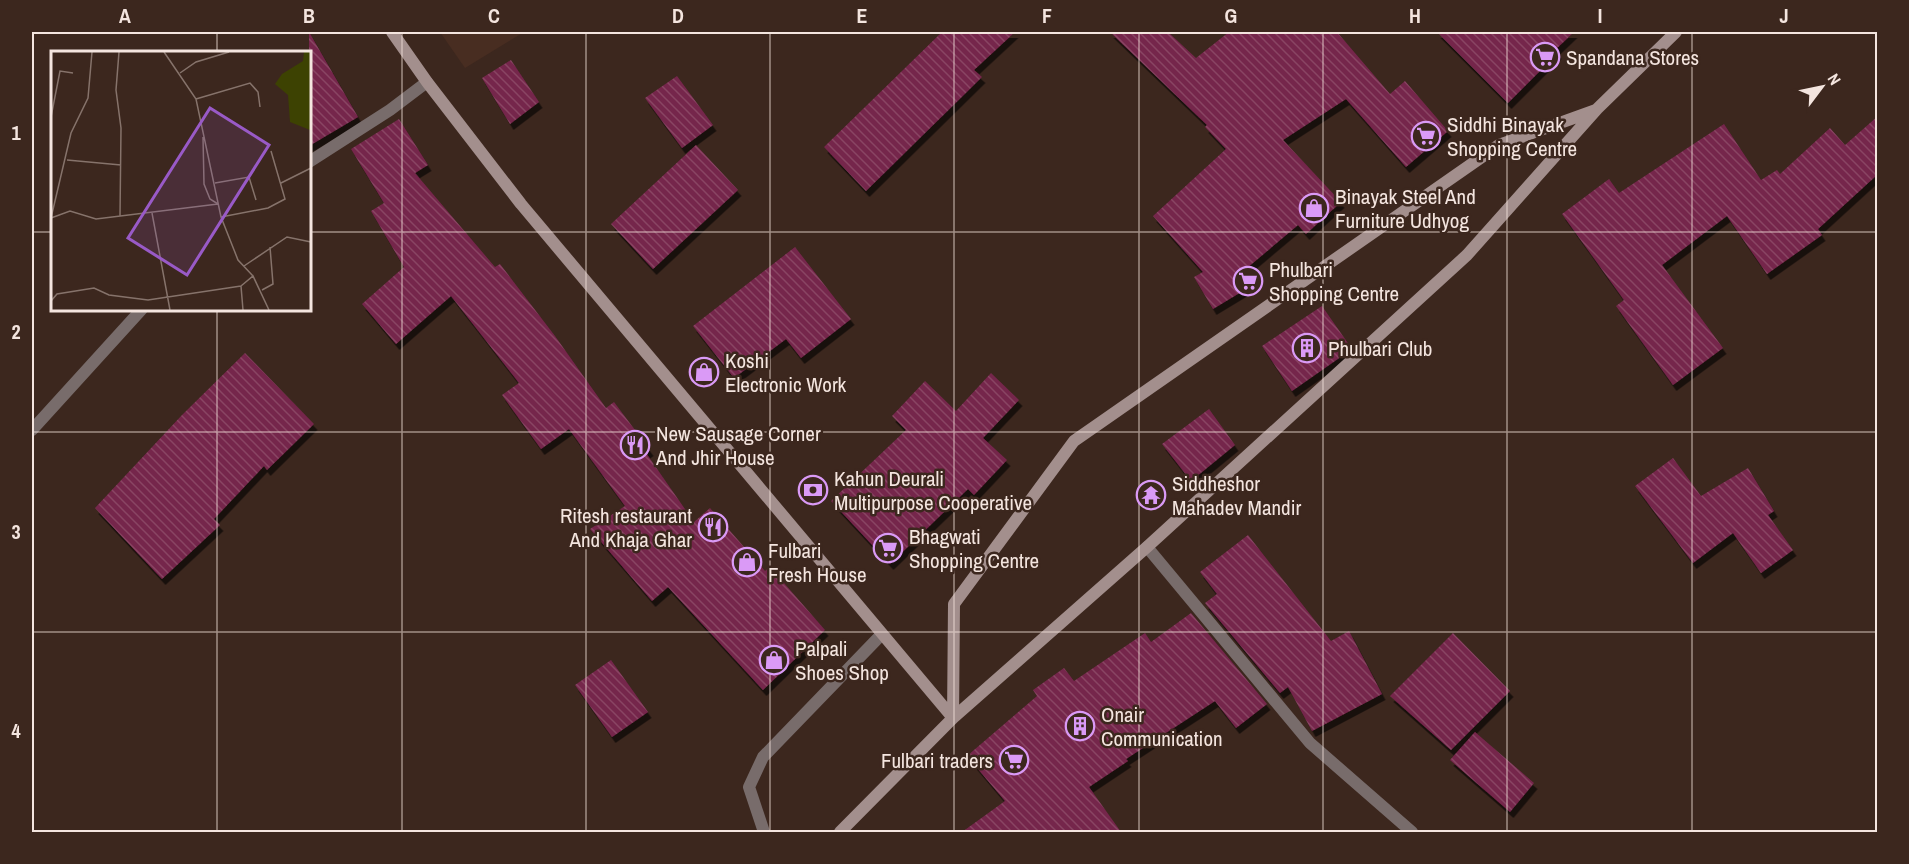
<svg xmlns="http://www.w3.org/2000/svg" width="1909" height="864" font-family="'Archivo Narrow',sans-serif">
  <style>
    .built { fill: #482d21 }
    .building { fill: url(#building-back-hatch); filter: url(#shadow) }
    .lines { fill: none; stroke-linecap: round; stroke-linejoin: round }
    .lane { stroke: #786c6b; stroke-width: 12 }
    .street { stroke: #786c6b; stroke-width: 12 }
    .secondary { stroke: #a38f8d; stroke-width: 12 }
    .grid { fill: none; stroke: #f4e5df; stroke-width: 1.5; stroke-opacity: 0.55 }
    .labels { text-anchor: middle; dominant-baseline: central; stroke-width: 5; stroke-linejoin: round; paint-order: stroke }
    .poi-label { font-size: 21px; fill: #f4e5df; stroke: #3c271e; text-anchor: start }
    .inset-road { fill: none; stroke: #86736b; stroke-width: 1.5 }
    .view { fill: #995ac7; fill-opacity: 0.15; stroke: #995ac7; stroke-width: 3 }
    .inset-edge { fill: none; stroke: #f4e5df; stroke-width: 3 }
    .neatline { fill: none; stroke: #f4e5df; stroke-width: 2 }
    .grid-label { font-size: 20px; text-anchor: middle; font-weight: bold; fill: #f4e5df }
  </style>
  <defs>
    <pattern id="building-back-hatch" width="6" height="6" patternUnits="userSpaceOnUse" patternTransform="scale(1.5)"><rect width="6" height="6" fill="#75254b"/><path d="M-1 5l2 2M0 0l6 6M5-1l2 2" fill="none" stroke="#894464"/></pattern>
    <filter id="shadow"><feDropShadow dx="3.5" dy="6" stdDeviation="0" flood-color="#0009"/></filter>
  </defs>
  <rect width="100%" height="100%" fill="#3c271e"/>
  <path class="built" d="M440 32H524L465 68Z"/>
  <path class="building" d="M309 32 358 117 309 146Z
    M942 32H1015L974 70 982 77 866 191 824 147Z
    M1110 32H1168L1196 58 1229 32H1337L1390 94 1405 81 1448 131 1406 167 1346 99 1283 140 1341 202 1306 234 1298 225 1247 268 1256 283 1213 309 1194 277 1203 272 1153 216 1226 149 1205 127 1207 125Z
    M1437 32H1574L1555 50 1558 53 1508 103Z
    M511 60 539 102 510 124 482 78Z
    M677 76 713 125 682 148 645 98Z
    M1878 116V174L1818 229 1822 235 1767 274 1727 216 1662 265 1723 348 1673 385 1616 306 1624 300 1562 214 1609 179 1619 193 1724 124 1761 180 1777 170 1780 174 1830 128 1845 145Z
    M399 119 428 165 415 173 495 267 500 264 555 336 606 408 614 402 650 450 646 453 694 522 710 508 765 571 770 567 825 630 763 690 668 587 652 601 590 529 625 506 569 429 541 449 502 395 519 383 451 296 396 344 362 304 404 267 371 211 384 203 351 149Z
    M696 145 738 190 653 269 611 224Z
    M795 247 851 319 801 358 786 339 734 378 693 326Z
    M1322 306 1352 349 1292 391 1262 346Z
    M245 353 314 424 267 470 264 466 214 519 220 525 162 579 95 508 182 415Z
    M991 373 1019 400 983 438 1007 460 974 495 968 489 890 564 831 501 906 430 892 416 925 381 956 411Z
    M1209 409 1235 445 1191 481 1162 444Z
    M1673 458 1701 496 1748 468 1774 511 1768 515 1793 550 1761 573 1733 533 1693 563 1635 486Z
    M1248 535 1331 641 1349 631 1382 694 1312 731 1288 687 1280 693 1205 603 1217 594 1200 572Z
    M1191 613 1267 704 1236 728 1215 701 1126 759 1128 761 1089 787 1121 832H962L1005 801 967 756 1037 696 1033 690 1064 668 1074 681 1145 633 1151 642Z
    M1453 633 1510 691 1451 750 1390 696Z
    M611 660 648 712 612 737 575 685Z
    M1475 732 1534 783 1510 812 1450 760Z"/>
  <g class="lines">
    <path class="lane" d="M764 832 749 787 763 757 881 635"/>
    <path class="street" d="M309 162 390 110 427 82
      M32 430 142 309
      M1147 547 1310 743 1412 832"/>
    <path class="secondary" d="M392 32 427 82 521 204 953 718
      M953 718 954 604 1074 441 1499 145 1596 110
      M840 832 953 718 1147 547 1467 255 1597 109 1676 32"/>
  </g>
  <path class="grid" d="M217 32V52M402 32V832M586 32V832M770 32V832M954 32V832M1139 32V832M1323 32V832M1507 32V832M1692 32V832M32 232H52M309 232H1878M217 309V832M32 432H1878M32 632H1878"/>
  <defs>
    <g id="supermarket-ring" transform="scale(1.5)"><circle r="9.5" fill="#3c271e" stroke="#da9af6" stroke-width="1.5"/><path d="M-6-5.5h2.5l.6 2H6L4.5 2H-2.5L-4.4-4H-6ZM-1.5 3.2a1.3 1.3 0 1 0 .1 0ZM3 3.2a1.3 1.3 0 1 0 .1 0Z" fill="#da9af6"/></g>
    <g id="shop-ring" transform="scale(1.5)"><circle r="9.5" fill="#3c271e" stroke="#da9af6" stroke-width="1.5"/><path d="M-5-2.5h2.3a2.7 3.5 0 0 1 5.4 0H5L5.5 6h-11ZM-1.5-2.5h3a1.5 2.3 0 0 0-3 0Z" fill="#da9af6"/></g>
    <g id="building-ring" transform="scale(1.5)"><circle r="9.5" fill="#3c271e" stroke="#da9af6" stroke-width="1.5"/><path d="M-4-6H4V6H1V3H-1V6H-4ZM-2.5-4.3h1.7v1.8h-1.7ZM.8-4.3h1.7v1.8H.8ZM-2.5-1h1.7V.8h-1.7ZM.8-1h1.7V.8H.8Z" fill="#da9af6"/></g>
    <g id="restaurant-ring" transform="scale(1.5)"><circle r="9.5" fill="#3c271e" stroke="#da9af6" stroke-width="1.5"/><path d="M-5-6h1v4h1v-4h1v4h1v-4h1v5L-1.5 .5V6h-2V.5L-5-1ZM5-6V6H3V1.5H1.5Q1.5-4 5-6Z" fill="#da9af6"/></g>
    <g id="bank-ring" transform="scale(1.5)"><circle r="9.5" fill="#3c271e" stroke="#da9af6" stroke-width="1.5"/><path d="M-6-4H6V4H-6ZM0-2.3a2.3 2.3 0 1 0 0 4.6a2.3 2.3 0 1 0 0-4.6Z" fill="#da9af6"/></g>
    <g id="temple-ring" transform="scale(1.5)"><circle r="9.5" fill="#3c271e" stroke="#da9af6" stroke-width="1.5"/><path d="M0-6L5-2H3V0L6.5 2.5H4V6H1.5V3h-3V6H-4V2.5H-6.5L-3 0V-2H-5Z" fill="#da9af6"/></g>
  </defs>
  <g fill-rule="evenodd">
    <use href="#supermarket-ring" x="1545" y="57"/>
    <use href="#supermarket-ring" x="1426" y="136"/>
    <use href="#shop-ring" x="1314" y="208"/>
    <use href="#supermarket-ring" x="1248" y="281"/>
    <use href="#building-ring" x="1307" y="348"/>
    <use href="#shop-ring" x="704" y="372"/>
    <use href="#restaurant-ring" x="635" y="445"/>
    <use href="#bank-ring" x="813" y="490"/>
    <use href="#temple-ring" x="1151" y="495"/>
    <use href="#restaurant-ring" x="713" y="527"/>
    <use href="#supermarket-ring" x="888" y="548"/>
    <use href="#shop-ring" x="747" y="562"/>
    <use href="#shop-ring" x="774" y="660"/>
    <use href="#building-ring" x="1080" y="726"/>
    <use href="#supermarket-ring" x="1014" y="760"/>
  </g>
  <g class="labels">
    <g class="poi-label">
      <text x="1566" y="57">Spandana Stores</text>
      <text x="1447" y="124">Siddhi Binayak<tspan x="1447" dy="24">Shopping Centre</tspan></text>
      <text x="1335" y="196">Binayak Steel And<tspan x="1335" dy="24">Furniture Udhyog</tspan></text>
      <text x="1269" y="269">Phulbari<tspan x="1269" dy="24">Shopping Centre</tspan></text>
      <text x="1328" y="348">Phulbari Club</text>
      <text x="725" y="360">Koshi<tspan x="725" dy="24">Electronic Work</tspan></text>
      <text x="656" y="433">New Sausage Corner<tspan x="656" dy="24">And Jhir House</tspan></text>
      <text x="834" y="478">Kahun Deurali<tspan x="834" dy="24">Multipurpose Cooperative</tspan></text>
      <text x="1172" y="483">Siddheshor<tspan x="1172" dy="24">Mahadev Mandir</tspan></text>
      <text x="692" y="515" text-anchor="end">Ritesh restaurant<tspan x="692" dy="24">And Khaja Ghar</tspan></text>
      <text x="909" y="536">Bhagwati<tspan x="909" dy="24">Shopping Centre</tspan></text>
      <text x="768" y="550">Fulbari<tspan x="768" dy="24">Fresh House</tspan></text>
      <text x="795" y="648">Palpali<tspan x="795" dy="24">Shoes Shop</tspan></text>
      <text x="1101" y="714">Onair<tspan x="1101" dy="24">Communication</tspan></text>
      <text x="993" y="760" text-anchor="end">Fulbari traders</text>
    </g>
  </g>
  <g transform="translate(51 51)">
    <rect width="260" height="260" fill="#3c271e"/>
    <path d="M253 1H259V79L239 71 237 44 224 33 231 23 252 10Z" fill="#3d4202"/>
    <path class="inset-road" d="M68 1 65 39 70 77 69 165M113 1 145 48 170 166 187 209 202 225M129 22 145 11 178 1M145 48 199 32 207 41 209 56M0 66 9 20 22 22M152 86 153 133 159 148 167 153M16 109 70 114M164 132 198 126 205 149M230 132 260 117M101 162 119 259M170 166 217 157 234 148 220 100M0 167 20 82 37 47 41 1M0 167 19 160 45 168 167 153M193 215 236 186 260 191M211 239 222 233 219 196M0 250 6 243 43 237 58 244 97 249 190 235M192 259 190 235 202 225 218 259"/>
    <path class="view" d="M159 57 218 94 136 224 77 187Z"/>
    <rect width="260" height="260" class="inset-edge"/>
  </g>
  <rect width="1909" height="864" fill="none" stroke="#3c271e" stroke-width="66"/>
  <g transform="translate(1822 87) rotate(58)" stroke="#3c271e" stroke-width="4.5" paint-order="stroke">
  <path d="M0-4.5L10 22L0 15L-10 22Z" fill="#f4e5df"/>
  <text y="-9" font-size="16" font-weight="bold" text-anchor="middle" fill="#f4e5df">N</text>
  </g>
  <rect x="33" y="33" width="1843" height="798" class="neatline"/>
  <g class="grid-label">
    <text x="125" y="23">A</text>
    <text x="309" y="23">B</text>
    <text x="494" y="23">C</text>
    <text x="678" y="23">D</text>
    <text x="862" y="23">E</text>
    <text x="1047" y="23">F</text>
    <text x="1231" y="23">G</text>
    <text x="1415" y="23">H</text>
    <text x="1600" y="23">I</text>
    <text x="1784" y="23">J</text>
    <text x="16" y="140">1</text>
    <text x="16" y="339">2</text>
    <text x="16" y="539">3</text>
    <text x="16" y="738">4</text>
  </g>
</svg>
